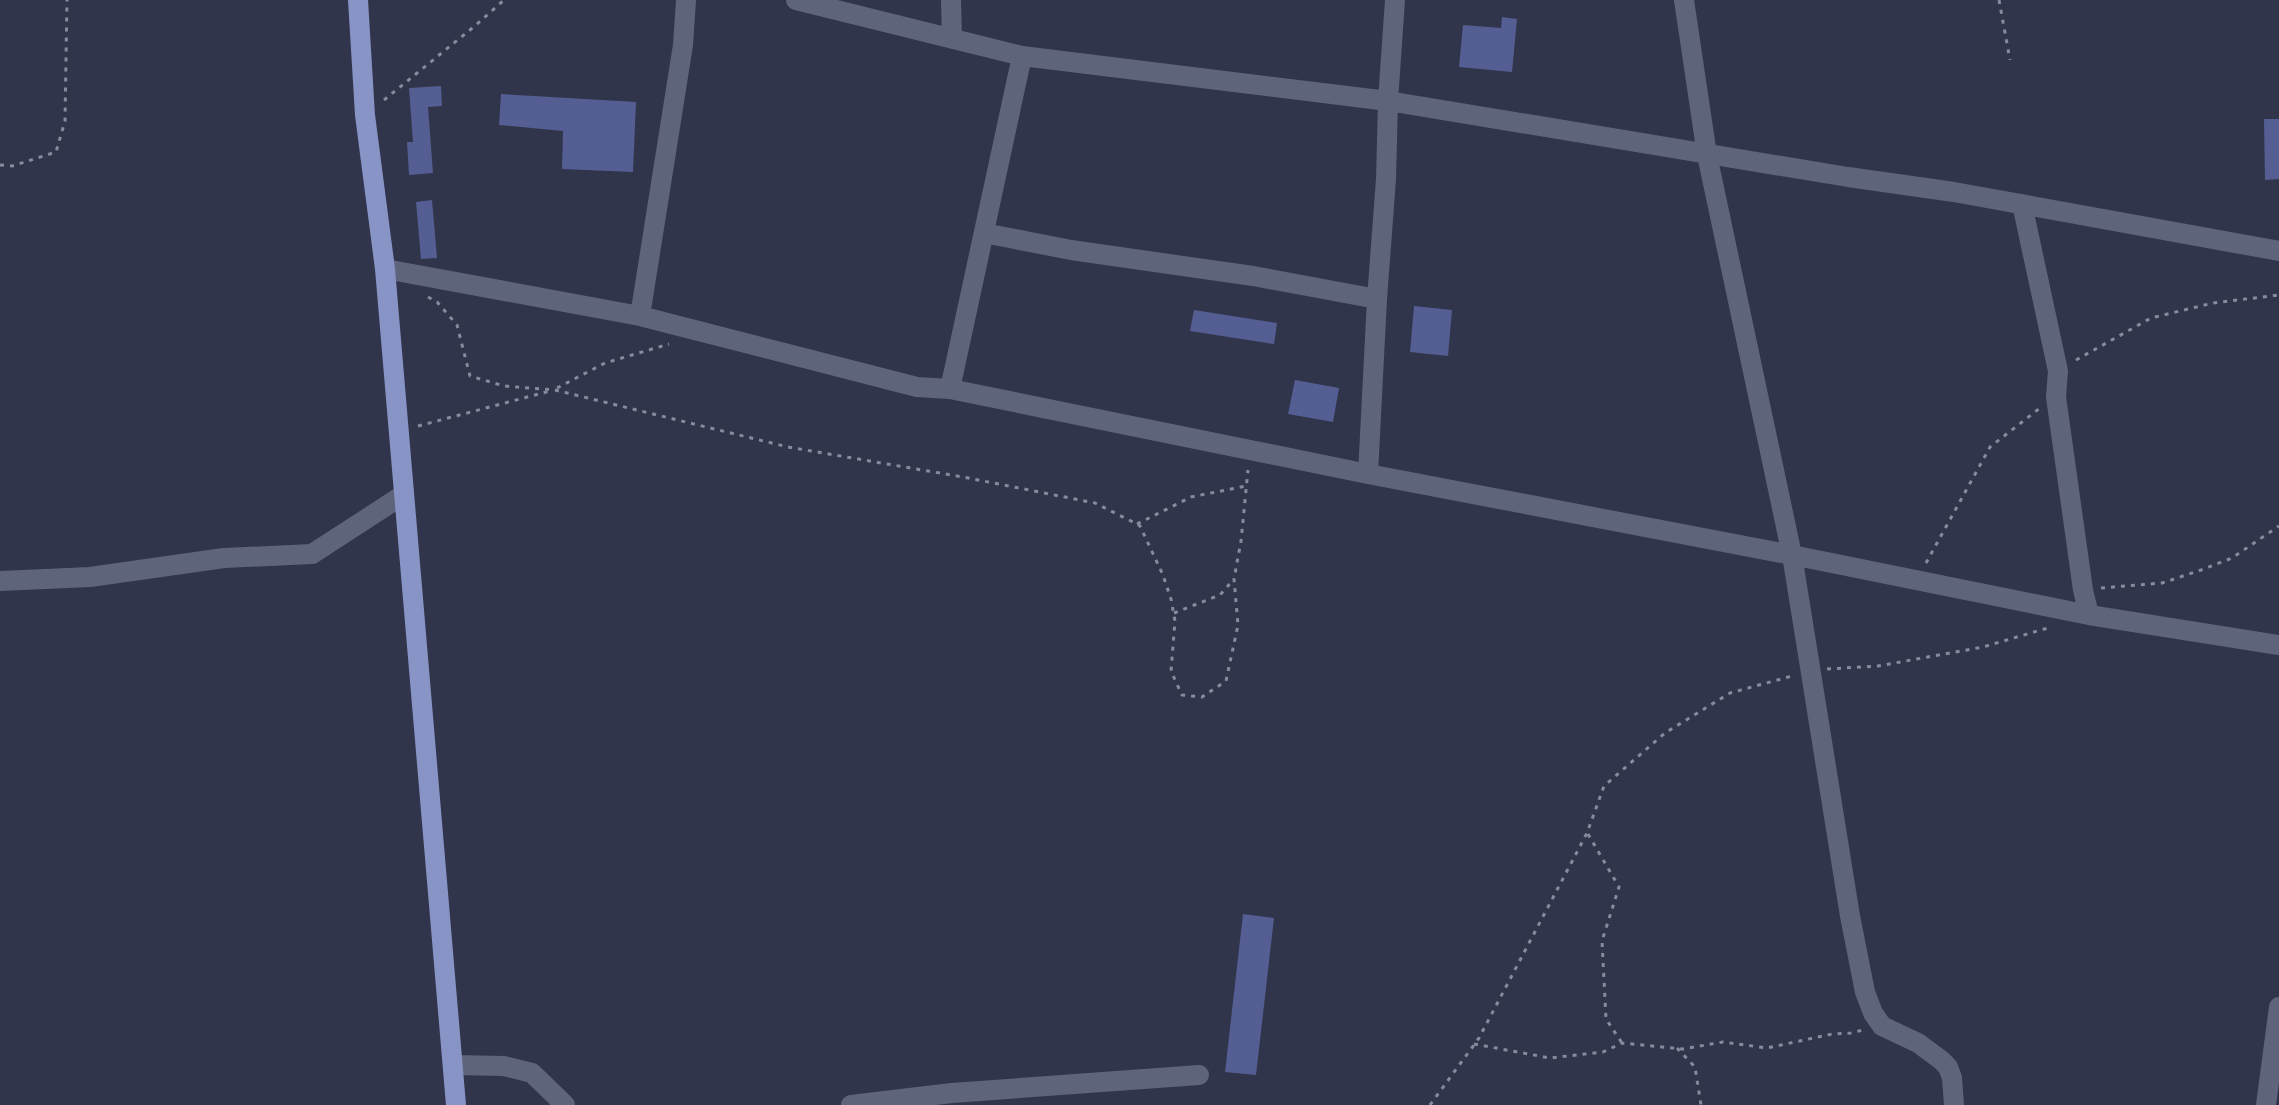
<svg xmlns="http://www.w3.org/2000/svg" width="2279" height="1105" font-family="Cabin,sans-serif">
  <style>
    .building { fill: #545e92 }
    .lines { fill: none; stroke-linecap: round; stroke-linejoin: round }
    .path { stroke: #878b9d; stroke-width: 3; stroke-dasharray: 4 6; stroke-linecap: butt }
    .minor { stroke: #5e647c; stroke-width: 20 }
    .major { stroke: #8893c6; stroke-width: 20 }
  </style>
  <rect width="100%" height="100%" fill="#30354b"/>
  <path class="building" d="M1502 17 1517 19 1512 72 1459 67 1463 25 1501 28Z
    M441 86 442 106 428 107 433 173 409 175 407 142H413L409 88Z
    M501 94 636 102 633 172 562 169 563 131 499 125Z
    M2264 119H2279V179L2265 180Z
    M432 200 437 258 421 259 416 202Z
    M1414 306 1452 310 1448 356 1410 352Z
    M1194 310 1277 323 1274 344 1190 331Z
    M1295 380 1339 388 1333 422 1288 414Z
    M1243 914 1274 918 1256 1075 1225 1072Z"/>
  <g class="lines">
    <path class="path" d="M1999 0 2010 60
      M384 100 476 25 504 0
      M0 165 12 166 56 152 65 121 67 0
      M428 297 437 302 457 325 470 376 504 386 555 390 788 447 963 477 1095 503 1137 524 1140 526 1163 575 1171 599 1175 621 1171 671 1182 695 1202 697 1226 681 1238 625 1234 579 1241 541 1248 470
      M2076 360 2151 318 2213 303 2279 295
      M557 388 605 363 669 344
      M418 426 550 391
      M1137 524 1191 497 1246 486
      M1926 563 1990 447 2040 408
      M2101 588 2162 583 2201 570 2232 558 2279 526
      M1174 613 1220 595 1234 579
      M1827 669 1878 666 1983 647 2051 627
      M1588 834 1619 887 1602 941 1606 1019 1622 1043
      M1474 1044 1550 1058 1603 1052 1622 1043 1683 1049 1723 1042 1767 1048 1832 1034 1851 1033 1863 1030
      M1677 1048 1695 1067 1701 1105
      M1430 1105 1479 1038 1587 833 1604 786 1665 733 1730 693 1792 676"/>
    <path class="minor" d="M796 0 1022 56 1388 101 1848 177 1954 192 2279 251
      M951 0 952 39
      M1684 0 1707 155 1792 555 1850 916 1865 992 1873 1013 1882 1026 1918 1043 1941 1060 1948 1067 1952 1078 1954 1105
      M2022 204 2058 371 2056 397 2083 590 2089 615
      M984 233 1071 250 1253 276 1377 299
      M385 269 640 316 917 387 950 389 1368 474 1792 555 2089 615 2279 645
      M640 316 683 45 686 0
      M950 389 1022 56
      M1368 474 1377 299 1386 179 1388 101 1395 0
      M0 581 90 577 224 558 312 554 403 495
      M453 1065 504 1066 532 1073 565 1105
      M851 1105 952 1093 1199 1075
      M2266 1105 2279 1007"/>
    <path class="major" d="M358 0 365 115 385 269 456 1105"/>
  </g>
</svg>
